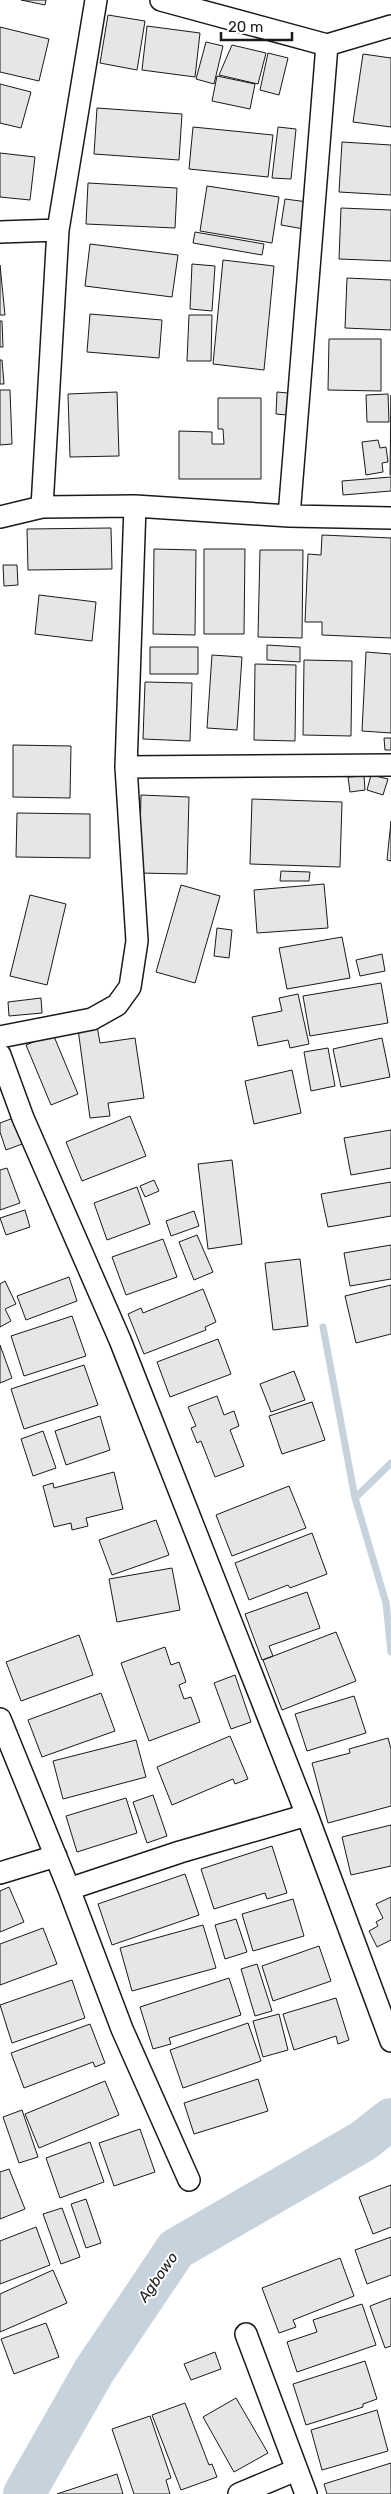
<svg xmlns="http://www.w3.org/2000/svg" width="391" height="2494" font-family="Rubik,sans-serif">
  <style>
    .lines { fill: none; stroke-linecap: round; stroke-linejoin: round }
    .stream { stroke: #c6d2dc; stroke-width: 7 }
    .river { stroke: #c6d2dc; stroke-width: 42 }
    .building { fill: #e6e6e6; stroke: #1a1a1a }
    .minor-casing { stroke: #1a1a1a; stroke-width: 24 }
    .minor { stroke: #fff; stroke-width: 21 }
    .labels { text-anchor: middle; dominant-baseline: central; stroke-width: 4; stroke-linejoin: round; paint-order: stroke }
    .water-label { font-size: 15px; font-style: italic; fill: #1a1a1a; stroke: #fff }
  </style>
  <rect width="100%" height="100%" fill="#fff"/>
  <g class="lines">
    <path class="stream" d="M323 1327 355 1498 386 1603 391 1652
      M355 1498 391 1463"/>
    <path class="river" d="M24 2494 94 2371 176 2249 363 2141 391 2119"/>
  </g>
  <path class="building" d="M21 0H46L45 5Z
    M108 15 145 21 137 70 100 63Z
    M147 26 200 33 195 77 142 70Z
    M0 27 49 39 39 81 0 72Z
    M206 42 223 46 214 84 196 79Z
    M232 45 266 53 258 84 219 75Z
    M268 53 288 58 279 95 260 90Z
    M363 54 391 58V127L353 122Z
    M217 76 255 84 250 109 212 101Z
    M0 84 31 92 21 128 0 123Z
    M97 108 182 114 179 160 94 154Z
    M193 127 273 135 268 177 189 169Z
    M278 127 296 129 291 179 272 178Z
    M342 142 391 145V195L339 192Z
    M0 153 35 157 30 200 0 197Z
    M88 183 177 188 175 228 86 224Z
    M207 186 279 197 272 243 200 231Z
    M285 199 308 202 304 229 281 225Z
    M341 208 391 210V261L339 259Z
    M195 232 264 244 262 255 193 243Z
    M90 244 178 255 172 297 85 286Z
    M223 260 274 266 264 370 213 364Z
    M192 264 215 266 212 311 190 309Z
    M0 265 5 315H0Z
    M347 278 391 280V330L345 328Z
    M90 314 162 320 159 358 87 352Z
    M189 315H212L211 361H187Z
    M0 321H2L3 347H0Z
    M329 339H381V391L328 390Z
    M0 360H2L4 384H0Z
    M0 390H10L12 444 0 445Z
    M117 392 119 456 70 457 68 394Z
    M277 392 288 393 287 415 276 414Z
    M388 394 389 422H367L366 395Z
    M391 395V475H390Z
    M218 398H261V479H179V431L212 432V444H224L223 429H218Z
    M378 440 380 448 386 447 388 462 382 463 383 472 366 475 362 442Z
    M391 477V491L343 495 342 481Z
    M111 528 112 569 28 570 27 529Z
    M322 535 391 538V638L322 635V622H305L308 554 321 555Z
    M154 549 196 550 195 635 153 634Z
    M204 549H245L244 634H204Z
    M260 550H303L302 638 258 637Z
    M3 565H17L18 585 4 586Z
    M39 595 96 602 92 641 35 634Z
    M267 645 300 647V662L267 660Z
    M150 647H198V674H150Z
    M366 652 391 654V733L362 731Z
    M212 655 242 657 237 730 207 728Z
    M304 660 352 661 351 736 303 735Z
    M255 664 296 665 295 741 254 740Z
    M145 682 192 683 190 741 143 739Z
    M384 738H391V750H385Z
    M13 745 71 746 70 798 13 797Z
    M371 775 388 779 383 795 367 790Z
    M364 776 365 790 350 792 348 777Z
    M141 795 189 797 187 874 139 873Z
    M252 799 342 802 340 867 250 864Z
    M17 813 90 814V858L16 857Z
    M391 821V861L387 860Z
    M281 871 310 872 309 881H280Z
    M324 884 328 928 257 933 254 890Z
    M181 885 220 896 195 983 156 972Z
    M30 895 66 904 47 985 10 976Z
    M217 928 232 930 229 958 214 956Z
    M342 937 350 978 287 989 279 948Z
    M382 954 385 971 360 976 356 960Z
    M381 983 388 1023 310 1036 303 996Z
    M298 994 309 1044 290 1048 288 1040 258 1046 252 1017 282 1011 279 998Z
    M41 998 42 1013 9 1016 8 1002Z
    M97 1026 100 1043 135 1038 144 1098 108 1103 110 1116 90 1118 78 1029Z
    M53 1034 78 1094 51 1105 26 1045Z
    M382 1038 390 1077 341 1087 333 1049Z
    M328 1048 335 1086 311 1091 304 1052Z
    M292 1070 301 1113 254 1124 245 1081Z
    M130 1116 146 1156 82 1181 66 1142Z
    M16 1117 25 1143 6 1150 0 1132V1123Z
    M391 1130V1168L351 1175 344 1138Z
    M232 1160 242 1244 208 1249 198 1164Z
    M7 1168 20 1203 0 1210V1170Z
    M154 1180 159 1191 145 1197 140 1186Z
    M391 1182V1216L328 1227 321 1194Z
    M137 1187 150 1224 107 1240 94 1203Z
    M25 1210 30 1227 6 1235 0 1218Z
    M194 1211 199 1226 171 1236 166 1221Z
    M197 1235 213 1272 194 1280 179 1242Z
    M163 1239 177 1277 126 1295 112 1257Z
    M391 1245V1279L350 1286 344 1253Z
    M300 1259 308 1326 273 1330 265 1263Z
    M69 1277 77 1301 26 1320 17 1296Z
    M5 1281 16 1304 5 1309 11 1321 0 1327V1284Z
    M391 1285V1334L356 1343 345 1296Z
    M203 1289 216 1322 205 1327 206 1330 144 1354 128 1314 141 1308 143 1313Z
    M72 1316 86 1356 24 1376 11 1336Z
    M218 1339 231 1374 170 1397 157 1362Z
    M0 1345 12 1378 0 1383Z
    M84 1365 98 1405 24 1429 11 1389Z
    M294 1371 305 1400 271 1412 260 1384Z
    M217 1396 224 1415 234 1411 239 1426 230 1430 244 1466 215 1477 201 1441 197 1443 191 1428 196 1426 188 1407Z
    M312 1402 325 1440 282 1454 269 1416Z
    M100 1416 110 1450 66 1465 55 1431Z
    M43 1431 56 1468 33 1476 21 1439Z
    M114 1472 123 1509 86 1518 88 1526 72 1530 71 1523 54 1527 43 1486 53 1483 54 1488Z
    M289 1486 306 1528 232 1556 216 1515Z
    M156 1520 169 1555 112 1575 99 1540Z
    M312 1533 327 1574 290 1588 288 1585 249 1600 235 1563Z
    M172 1568 180 1610 117 1622 109 1579Z
    M307 1592 320 1628 269 1646 273 1656 262 1660 245 1614Z
    M336 1632 356 1681 282 1710 263 1660Z
    M79 1635 93 1675 21 1701 6 1662Z
    M165 1647 171 1665 179 1662 186 1682 179 1685 184 1699 191 1697 200 1722 149 1741 121 1663Z
    M235 1675 251 1722 231 1729 214 1683Z
    M101 1693 115 1731 42 1757 28 1720Z
    M354 1696 366 1733 307 1751 295 1714Z
    M230 1736 248 1779 235 1784 233 1779 172 1805 157 1767Z
    M388 1738 391 1749V1806L328 1823 312 1763 350 1753 349 1749Z
    M136 1740 146 1777 63 1799 53 1761Z
    M153 1795 167 1836 147 1843 133 1802Z
    M126 1798 137 1833 77 1852 66 1816Z
    M391 1825V1866L351 1875 342 1837Z
    M272 1846 287 1893 267 1899 265 1893 214 1909 201 1869Z
    M185 1874 199 1915 112 1945 98 1904Z
    M9 1887 24 1922 0 1932V1891Z
    M391 1897V1940L377 1947 369 1931 378 1926 376 1922 383 1918 376 1904Z
    M293 1899 304 1936 253 1951 242 1914Z
    M236 1919 247 1952 225 1959 215 1925Z
    M203 1925 216 1968 132 1991 120 1948Z
    M43 1928 57 1964 0 1985V1944Z
    M319 1946 331 1981 273 2001 262 1966Z
    M257 1964 272 2011 255 2016 241 1969Z
    M229 1978 241 2015 169 2038 171 2044 153 2049 140 2007Z
    M72 1980 85 2018 12 2043 0 2005Z
    M336 1998 349 2040 338 2044 336 2036 294 2050 283 2014Z
    M279 2014 288 2050 263 2057 253 2021Z
    M248 2023 261 2061 183 2088 170 2050Z
    M90 2024 105 2063 95 2067 93 2062 24 2088 11 2053Z
    M258 2079 268 2111 194 2134 184 2103Z
    M105 2081 119 2115 39 2148 25 2114Z
    M22 2110 38 2157 19 2163 3 2117Z
    M140 2129 155 2172 114 2186 99 2143Z
    M90 2142 104 2182 60 2198 46 2158Z
    M9 2169 25 2209 0 2219V2172Z
    M391 2185V2227L373 2234 359 2197Z
    M86 2199 101 2243 86 2248 71 2204Z
    M62 2208 80 2257 61 2264 43 2214Z
    M36 2227 50 2265 0 2284V2241Z
    M391 2237V2275L367 2284 355 2250Z
    M340 2258 354 2296 293 2320 296 2327 279 2333 262 2288Z
    M53 2270 67 2303 0 2332V2294Z
    M391 2298V2346L385 2348 370 2306Z
    M362 2304 376 2345 297 2372 287 2342 317 2332 313 2320Z
    M46 2323 59 2357 14 2374 1 2339Z
    M215 2352 221 2369 191 2380 184 2364Z
    M365 2361 377 2399 363 2404V2407L306 2425 293 2384Z
    M236 2398 268 2453 234 2472 203 2417Z
    M185 2403 209 2465 212 2464 217 2477 181 2490 152 2415Z
    M377 2410 388 2451 322 2470 311 2430Z
    M150 2416 171 2478 166 2480 170 2494H134L112 2429Z
    M391 2463V2494H327L324 2484Z
    M117 2474 123 2494H57Z"/>
  <g class="lines">
    <g class="minor-casing">
      <path id="minor" d="M161 0 327 45 391 26
        M0 232 58 230
        M42 507 58 230 96 0
        M289 516 327 45
        M0 517 42 507 135 506 289 516 391 518
        M126 767 391 765
        M0 1037 92 1019 117 1005 130 987 137 941 126 767 135 506
        M0 1055 23 1118 120 1340 307 1815 391 2041
        M0 1719 69 1889 122 2029 189 2180
        M0 1873 56 1856
        M69 1889 180 1852 307 1815
        M246 2334 306 2494
        M239 2494 296 2470"/>
    </g>
    <use href="#minor" class="minor"/>
  </g>
  <g class="labels">
    <g class="water-label">
      <text transform="translate(158 2277) rotate(-55)">Agbowo</text>
    </g>
  </g>
  <path d="M221 32v8h71v-8" fill="none" stroke="#1a1a1a" stroke-width="2.5"/>
  <text x="228" y="32" font-size="15" fill="#1a1a1a" stroke="#ffffff" stroke-width="4" paint-order="stroke">20 m</text>
</svg>
